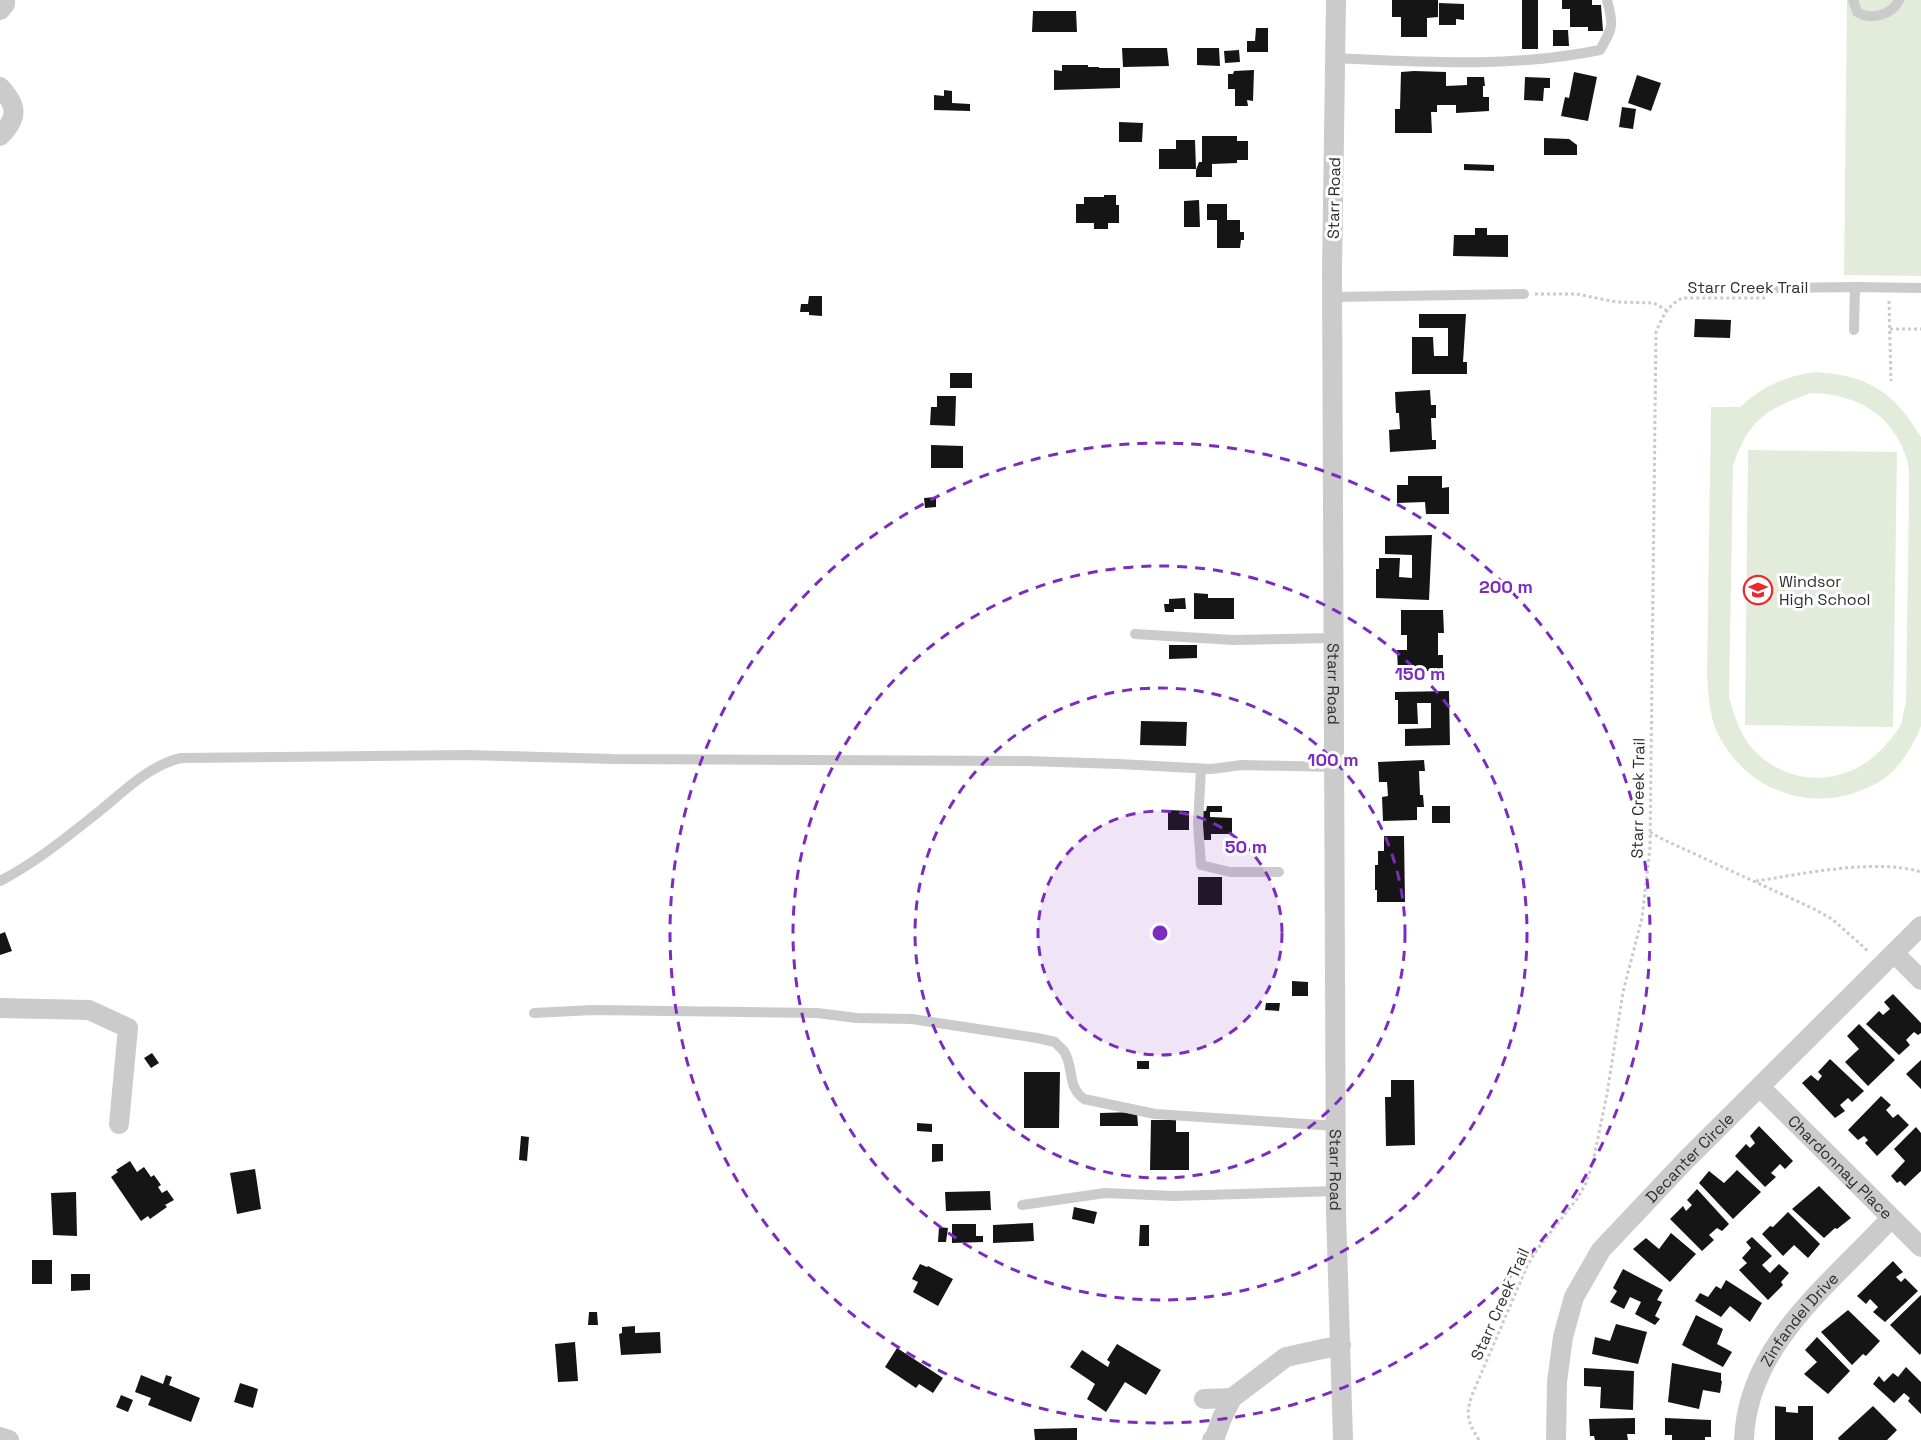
<svg xmlns="http://www.w3.org/2000/svg" width="1921" height="1440" font-family="'Space Grotesk',sans-serif">
  <style>
    .green { fill: #e3ecda; fill-rule: evenodd }
    .building { fill: #151515 }
    .lines { fill: none; stroke-linecap: round; stroke-linejoin: round }
    .path { stroke: #cbcbcb; stroke-width: 3; stroke-dasharray: 3 3; stroke-linecap: butt }
    .service { stroke: #cbcbcb; stroke-width: 10 }
    .minor { stroke: #cbcbcb; stroke-width: 20 }
    .ring { fill: none; stroke: #7b2cbf; stroke-width: 3; stroke-dasharray: 10 8 }
    .labels { text-anchor: middle; dominant-baseline: central; stroke-width: 6; stroke-linejoin: round; paint-order: stroke }
    .street-label { font-size: 16px; fill: #2e2e2e; stroke: #fff }
    .poi-label { font-size: 16px; fill: #2e2e2e; stroke: #fff; text-anchor: start }
    .centre { fill: #7b2cbf; stroke: #fff; stroke-width: 3 }
    .ring-label { font-size: 18px; text-anchor: middle; font-weight: bold; fill: #7b2cbf; stroke: #fff; stroke-width: 6; stroke-linejoin: round; paint-order: stroke }
  </style>
  <rect width="100%" height="100%" fill="#fff"/>
  <path class="green" d="M1847 0H1921V276L1844 275Z
    M1815 372C1868 375 1894 392 1921 437V726C1915 742 1906 757 1895 769 1883 782 1867 789 1851 794 1796 810 1741 783 1717 732 1709 714 1709 697 1707 678L1711 407H1740C1763 386 1783 377 1815 372ZM1811 393C1857 394 1893 414 1907 460 1910 470 1909 483 1909 493L1906 702C1904 709 1903 717 1901 724 1897 733 1888 742 1881 750 1844 788 1786 787 1751 747 1739 732 1734 715 1729 697L1733 466C1748 420 1766 409 1811 393Z
    M1748 450 1897 452 1893 727 1745 725Z"/>
  <path class="building" d="M1392 0H1438V17L1427 18V37H1401V17H1392Z
    M1522 0H1538V49H1522Z
    M1562 0H1592V5H1601L1603 31H1588V27H1570V9H1562Z
    M1439 3 1464 4V20L1456 19V25H1439Z
    M1033 11H1076L1077 32H1032Z
    M1256 28H1268V52H1247V41H1255Z
    M1553 30H1568L1569 46H1553Z
    M1122 48H1167L1169 66 1123 67Z
    M1197 48H1219L1220 66 1197 65Z
    M1239 50 1240 62 1225 63 1224 51Z
    M1062 65H1088V67H1099V68H1120V88L1054 90V70L1062 71Z
    M1254 70 1253 101 1247 100 1248 106H1235V89H1228V74H1233L1234 71Z
    M1414 71 1446 72V86L1467 85V77H1484L1485 86H1483V97H1489V111L1456 113V105H1437V112H1431L1432 133H1395V109H1400L1401 72Z
    M1574 72 1597 77 1588 121 1561 116 1565 97 1569 98Z
    M1637 75 1661 83 1651 111 1628 103Z
    M1525 77 1550 78V88H1544L1543 101 1524 100Z
    M944 90 952 91V103L970 104V111L934 110V95L944 96Z
    M1622 107 1636 109 1633 129 1619 127Z
    M1119 122 1143 123 1142 142H1119Z
    M1202 136H1237V141H1248V160H1237V163L1212 164V177H1196V170L1199 162H1202Z
    M1544 138 1569 139 1577 145V155H1544Z
    M1176 140H1195L1196 169H1159V149H1176Z
    M1464 164 1494 165V171L1464 170Z
    M1104 195H1116V205H1119V223H1108V229H1094V223H1076V204H1084V197H1104Z
    M1199 200 1200 227H1184V201Z
    M1207 204H1227V220H1240V232H1244V240H1241L1240 248H1217V220H1207Z
    M1475 228H1487V235H1508V257L1453 256 1454 235H1475Z
    M809 296H822V316L809 315V312H800L801 304H808Z
    M1419 314H1466L1463 362H1467V374H1412V337H1433L1434 356H1448V328H1419Z
    M1695 319 1731 320 1730 338 1694 337Z
    M950 373H972V388H950Z
    M1430 390 1431 405H1436V418H1431L1432 440H1436V449L1390 452 1389 430 1400 429 1399 413H1396L1395 392Z
    M937 396H956L955 426 930 425 931 407H937Z
    M931 445 963 446V468H931Z
    M1408 476H1442V488L1449 487V514H1426L1425 502 1397 503V485H1408Z
    M936 497V507L925 508 924 498Z
    M1432 535 1429 600 1376 598V569H1379V558H1400L1399 577 1412 578V555L1385 554V536Z
    M1194 593 1208 594V598H1234V619H1194Z
    M1185 598 1186 609H1174V612H1165L1164 604H1169V599Z
    M1401 610H1443L1444 633H1438V655H1443V671H1398L1397 650H1407V635H1401Z
    M1169 645H1197V658L1169 659Z
    M1449 691 1450 745 1405 746V729L1431 728V703H1417L1418 724H1398V700H1395V692Z
    M1141 721 1187 722 1186 746 1140 745Z
    M1424 760 1425 771H1419L1420 795H1423L1424 807H1417V820L1383 821 1382 797 1388 796 1387 782H1379L1378 762Z
    M1207 806H1222V812H1210V817L1232 818V834H1211V840H1201L1202 811H1206Z
    M1432 806H1450V823H1432Z
    M1168 810 1189 811V830H1168Z
    M1384 836H1404L1405 902H1377V890H1375V865H1378V851H1384Z
    M1198 877H1222V905H1198Z
    M5 932 12 951 0 955V934Z
    M1292 981 1308 982V996H1292Z
    M1893 994 1921 1023V1033L1918 1035 1914 1032 1906 1040 1910 1045 1899 1055 1866 1024 1879 1011 1883 1015 1890 1009 1884 1002Z
    M1266 1003H1280L1279 1011 1265 1010Z
    M1859 1024 1895 1060 1868 1086 1845 1062 1859 1049 1847 1036Z
    M152 1053 159 1063 151 1068 144 1058Z
    M1830 1059 1864 1091 1852 1102 1848 1098 1840 1105 1845 1111 1835 1118 1802 1083 1811 1075 1818 1081 1822 1076 1818 1072Z
    M1921 1060V1089L1906 1074Z
    M1137 1061H1149V1069H1137Z
    M1024 1072H1060L1059 1128H1024Z
    M1391 1080H1414L1415 1145 1386 1146 1385 1097H1391Z
    M1881 1096 1891 1105 1886 1110 1893 1118 1898 1114 1909 1125 1877 1156 1865 1143 1868 1140 1864 1136 1858 1140 1848 1130Z
    M1137 1112 1138 1126H1100V1113Z
    M1151 1120H1176V1132H1189V1170H1150Z
    M917 1123 932 1124V1132L917 1131Z
    M1759 1126 1793 1161 1785 1169 1780 1164 1771 1173 1776 1177 1765 1187 1735 1156 1746 1144 1750 1148 1755 1143 1750 1136Z
    M1916 1127 1921 1133V1171L1905 1186 1900 1181 1897 1183 1891 1176 1905 1161 1894 1149Z
    M521 1136 529 1137 527 1161 519 1160Z
    M932 1144H943V1161L932 1162Z
    M130 1161 137 1172 144 1167 151 1177 154 1175 161 1185 158 1187 162 1193 167 1190 174 1200 165 1205 167 1207 150 1219 148 1216 141 1221 111 1177 118 1172 116 1170Z
    M255 1169 261 1209 237 1214 230 1173Z
    M1737 1170 1761 1192 1733 1219 1699 1183 1709 1171 1724 1183Z
    M1819 1186 1851 1218 1837 1229 1835 1228 1824 1238 1792 1209Z
    M1697 1189 1729 1224 1722 1231 1717 1228 1709 1235 1714 1240 1702 1251 1670 1219 1683 1206 1686 1211 1692 1205 1687 1200Z
    M990 1191 991 1210 946 1211 945 1192Z
    M76 1192 77 1236 53 1235 51 1193Z
    M1074 1207 1097 1212 1094 1224 1072 1219Z
    M1788 1212 1820 1244 1808 1258 1794 1245 1783 1256 1762 1234 1770 1226 1773 1227Z
    M1033 1223 1034 1241 993 1243V1225Z
    M952 1224H976V1236H983V1242L952 1243Z
    M1140 1225H1149V1246H1139Z
    M939 1227 948 1228 946 1242H938Z
    M1671 1233 1696 1254 1670 1282 1633 1249 1646 1238 1659 1249Z
    M1752 1237 1772 1256 1762 1265 1770 1273 1779 1264 1789 1273 1781 1282 1783 1285 1768 1300 1739 1270 1747 1263 1742 1258 1751 1248 1746 1242Z
    M32 1260H52V1284H32Z
    M1893 1261 1903 1272 1896 1277 1901 1282 1905 1278 1918 1291 1885 1322 1873 1312 1878 1307 1870 1299 1866 1304 1857 1296Z
    M920 1264 927 1267 928 1266 953 1279 938 1306 913 1292 918 1282 912 1279Z
    M1623 1269 1663 1290 1657 1300 1662 1302 1655 1316 1660 1319 1655 1325 1635 1314 1641 1302 1630 1297 1624 1309 1610 1302 1617 1291 1613 1288Z
    M71 1274H90V1290L71 1291Z
    M1726 1280 1762 1303 1750 1322 1730 1306 1721 1317 1695 1301 1700 1293 1708 1297 1716 1286 1721 1289Z
    M1921 1295V1353L1920 1355 1890 1325Z
    M1848 1310 1880 1341 1866 1356 1863 1354 1852 1365 1821 1332Z
    M589 1312H597L598 1325H588Z
    M1696 1315 1723 1329 1717 1344 1732 1352 1723 1367 1682 1345Z
    M1616 1324 1647 1332 1638 1364 1592 1354 1595 1337 1610 1341Z
    M635 1326V1333L660 1332 661 1353 621 1355 619 1334 622 1333V1327Z
    M1817 1337 1850 1371 1828 1394 1804 1374 1817 1362 1805 1350Z
    M575 1342 578 1381 558 1382 555 1344Z
    M1117 1344 1161 1370 1146 1395 1125 1382 1106 1412 1087 1399 1095 1384 1070 1367 1082 1350 1108 1367 1110 1362 1107 1360Z
    M897 1348 943 1378 933 1393 919 1384 916 1388 885 1367Z
    M1672 1363 1721 1373V1381H1722L1720 1393 1703 1390 1699 1409 1668 1402Z
    M1906 1367 1921 1382V1414L1908 1401 1910 1398 1904 1393 1894 1403 1873 1384 1879 1376 1884 1382 1893 1373 1898 1377Z
    M1584 1368 1634 1371 1633 1410 1600 1408 1601 1387 1584 1386Z
    M141 1375 163 1384 166 1375 172 1377 169 1385 200 1398 191 1422 148 1405 151 1398 135 1392Z
    M240 1383 258 1389 253 1408 234 1402Z
    M121 1395 133 1400 128 1412 116 1407Z
    M1775 1406 1786 1407V1412L1798 1413V1406H1813V1440H1775Z
    M1873 1406 1897 1430 1887 1440H1839L1838 1438Z
    M1635 1418V1434H1627L1628 1440H1595L1594 1436H1590L1589 1419Z
    M1665 1418 1711 1420V1437H1705V1440H1672V1435H1665Z
    M1077 1428V1440H1035L1034 1429Z"/>
  <g class="lines">
    <path class="path" d="M1535 294H1577L1616 302 1654 303 1666 310
      M1889 301 1891 381
      M1890 329H1921
      M1650 832 1660 838 1814 909 1832 919 1868 951
      M1756 881C1802 874 1876 858 1921 872
      M1479 1440C1468 1422 1465 1416 1472 1395L1528 1264 1539 1247 1577 1199 1586 1183 1593 1162 1607 1094 1623 992 1642 918 1650 848 1656 332C1662 318 1667 306 1682 298H1766"/>
    <path class="service" d="M1853 0 1857 12C1870 20 1892 16 1899 0
      M1335 58C1423 62 1513 68 1600 50 1613 27 1614 26 1607 0
      M1775 288 1855 287
      M1333 297 1524 294
      M1854 330 1855 287 1921 288
      M1135 634 1233 640 1334 638
      M1201 769 1198 824 1201 865 1230 872H1279
      M0 881C37 862 69 835 101 810 125 790 150 765 181 758L467 755 613 759 1027 761 1119 764 1211 769 1242 765 1334 767
      M534 1013 593 1010 817 1013 857 1018 912 1019 1037 1038 1055 1042C1058 1046 1063 1049 1065 1053 1074 1069 1067 1087 1084 1099L1155 1114 1336 1126
      M1022 1205 1105 1193 1174 1196 1336 1191"/>
    <g class="minor">
      <path id="s1" d="M1336 0 1332 271 1336 1212 1343 1440"/>
      <path d="M0 10 5 4V0"/>
      <path d="M0 87C17 105 19 117 0 136"/>
      <path d="M1894 953 1921 980"/>
      <path d="M0 1008 89 1010 128 1028 119 1124"/>
      <path id="s2" d="M1761 1088 1921 1247"/>
      <path d="M1204 1399 1232 1398"/>
      <path d="M0 1437 9 1440"/>
      <path d="M1212 1440 1215 1437 1222 1418 1232 1398 1286 1357 1341 1345"/>
      <path id="s3" d="M1556 1440 1557 1382 1563 1337 1574 1297 1601 1250 1686 1160 1921 926"/>
      <path id="s4" d="M1744 1440C1747 1344 1832 1283 1891 1218"/>
    </g>
  </g>
  <circle cx="1160" cy="933" r="122" fill="#7b2cbf" fill-opacity=".12"/>
  <g class="ring">
    <circle cx="1160" cy="933" r="122"/>
    <circle cx="1160" cy="933" r="245"/>
    <circle cx="1160" cy="933" r="367"/>
    <circle cx="1160" cy="933" r="490"/>
  </g>
  <defs>
    <g id="school-ring" transform="scale(1.5)"><circle r="9.5" fill="#fff" stroke="#ea2a2d" stroke-width="1.5"/><path d="M0-5L7-2L0 1L-7-2ZM-4 1L0 2.5L4 1V4Q0 6-4 4Z" fill="#ea2a2d"/></g>
  </defs>
  <g fill-rule="evenodd">
    <use href="#school-ring" x="1758" y="590"/>
  </g>
  <g class="labels">
    <g class="street-label">
      <text transform="translate(1334 198) rotate(-89)">Starr Road</text>
      <text x="1748" y="287">Starr Creek Trail</text>
      <text stroke="none"><textPath href="#s1" startOffset="684">Starr Road</textPath></text>
      <text transform="translate(1638 798) rotate(-89)">Starr Creek Trail</text>
      <text stroke="none"><textPath href="#s3" startOffset="327">Decanter Circle</textPath></text>
      <text stroke="none"><textPath href="#s2" startOffset="112">Chardonnay Place</textPath></text>
      <text stroke="none"><textPath href="#s1" startOffset="1170">Starr Road</textPath></text>
      <text transform="translate(1500 1304) rotate(-66)">Starr Creek Trail</text>
      <text stroke="none"><textPath href="#s4" startOffset="136">Zinfandel Drive</textPath></text>
    </g>
    <g class="poi-label">
      <text x="1779" y="581">Windsor<tspan x="1779" dy="18">High School</tspan></text>
    </g>
  </g>
  <circle cx="1160" cy="933" r="9" class="centre"/>
  <g class="ring-label">
    <text x="1506" y="593">200 m</text>
    <text x="1420" y="680">150 m</text>
    <text x="1333" y="766">100 m</text>
    <text x="1246" y="853">50 m</text>
  </g>
</svg>
